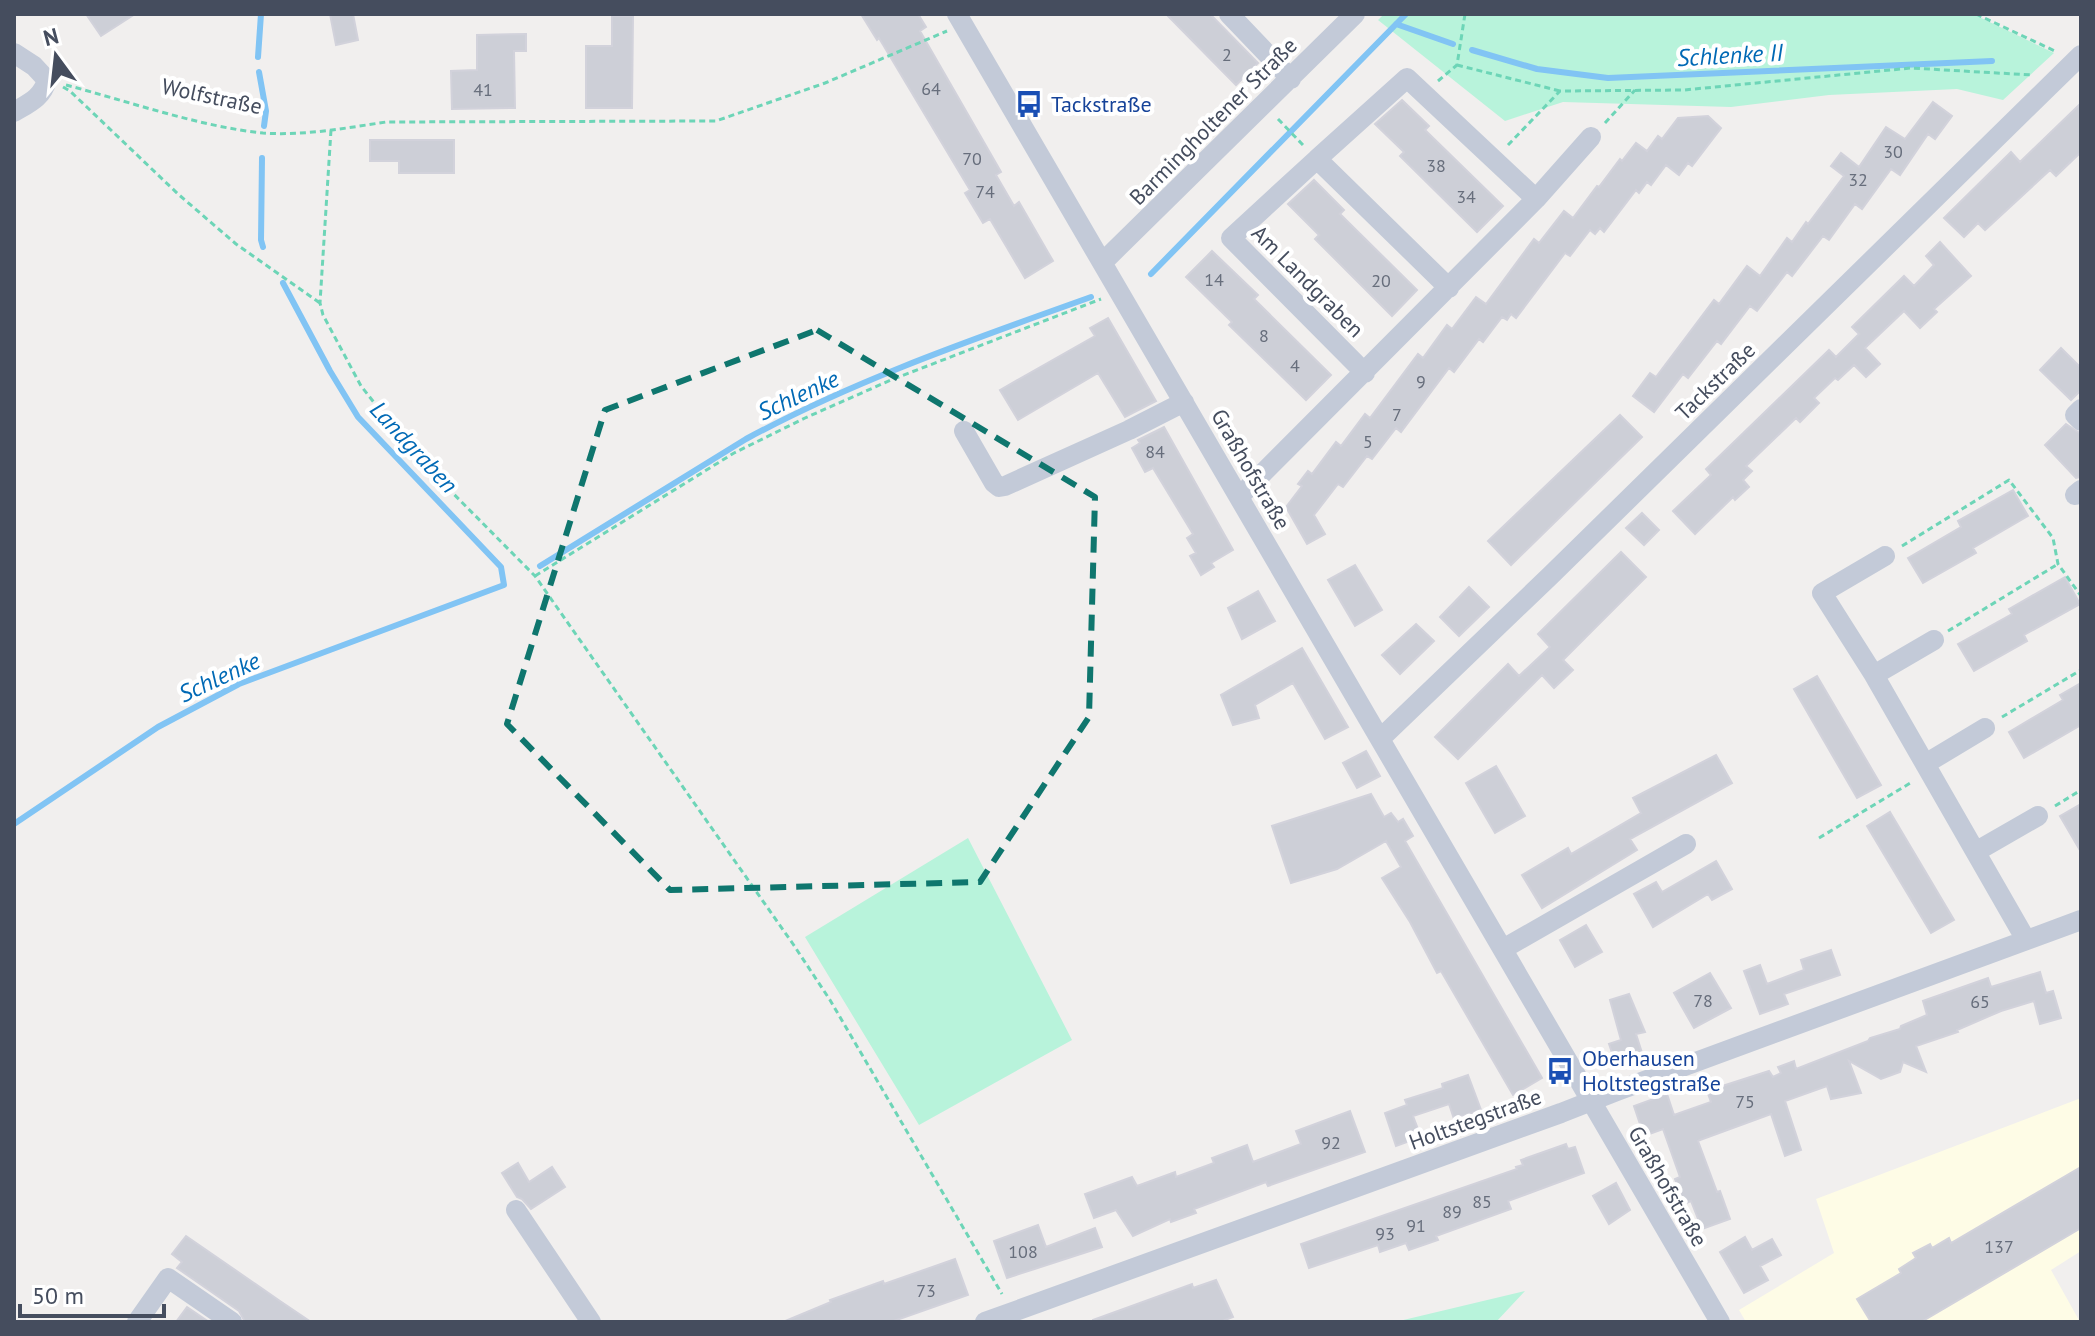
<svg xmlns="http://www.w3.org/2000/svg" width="2095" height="1336" font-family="'PT Sans',sans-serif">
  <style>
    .commercial { fill: #fefce6 }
    .green { fill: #b8f3db }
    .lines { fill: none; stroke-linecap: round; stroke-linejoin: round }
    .stream { stroke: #81c4f4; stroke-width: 6 }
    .building { fill: #cdcfd7; stroke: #d2d2db; stroke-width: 2 }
    .path { stroke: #6dd5b7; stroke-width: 3; stroke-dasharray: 6 4; stroke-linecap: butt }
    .minor { stroke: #c3cad8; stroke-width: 20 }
    .marked { fill: none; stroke: #0f766e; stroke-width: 6; stroke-dasharray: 16 10; stroke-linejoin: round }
    .labels { text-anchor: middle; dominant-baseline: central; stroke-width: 8; stroke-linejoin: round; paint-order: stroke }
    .number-label { font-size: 18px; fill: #676e7c }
    .street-label { font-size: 22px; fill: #454d5e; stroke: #fff }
    .transit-label { font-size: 22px; fill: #164399; stroke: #fff; text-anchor: start }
    .water-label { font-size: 24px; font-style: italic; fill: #0069b5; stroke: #fff }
  </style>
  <rect width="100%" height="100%" fill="#f1efee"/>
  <path class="commercial" d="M2081 1098V1251L2051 1270 2080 1322H1746L1739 1310 1834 1253 1816 1199Z"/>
  <path class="green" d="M1384 14H1973L2054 53 2003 100 1957 89 1829 95 1731 107 1563 102 1505 121 1378 20Z
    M968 838 1072 1040 919 1125 805 937Z
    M1525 1291 1496 1322H1395Z"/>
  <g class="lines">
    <path class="stream" d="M1396 24 1453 44
      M1472 50 1537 69 1608 78 1992 61
      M258 57 261 14
      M259 72 266 111 264 126
      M262 158 261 240 263 247
      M1151 274 1406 14
      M540 566 746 439C855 380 974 339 1091 297
      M14 824 158 727 239 684 504 585 501 567 358 417 330 371 283 283"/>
  </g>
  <path class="building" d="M86 14H135L101 36Z
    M330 14H353L358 40 336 45Z
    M861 14H918L926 27 920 31 1001 172 996 175 1014 206 1019 202 1053 261 1025 278 990 219 983 223 965 193 970 190 961 175 879 38 877 40Z
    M1166 14H1210L1258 63 1236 85Z
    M612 16H633L632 108H586V46H612Z
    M526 34V51H514L515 108 452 109 451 71 477 70V35Z
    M1402 100 1429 126 1425 130 1503 206 1477 232 1400 156 1404 152 1375 124Z
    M1933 102 1952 116 1935 139 1928 134 1900 175 1891 169 1862 209 1855 204 1829 240 1823 236 1792 276 1787 272 1757 311 1750 306 1721 344 1717 341 1688 378 1683 374 1654 412 1633 396 1650 373 1656 377 1714 300 1719 304 1747 266 1760 276 1787 238 1792 242 1806 222 1808 224 1844 176 1831 166 1841 153 1859 167 1886 127 1905 139Z
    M2081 103V152L2056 176 2050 170 1985 230 1978 223 1964 237 1944 218 2011 152 2020 162Z
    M1708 116 1721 128 1692 166 1688 163 1679 175 1666 165 1651 185 1647 182 1639 193 1636 190 1604 232 1600 228 1595 234 1590 230 1570 256 1565 253 1516 318 1511 314 1507 320 1502 317 1483 342 1479 339 1454 372 1449 368 1401 432 1396 428 1372 459 1367 456 1343 487 1338 484 1314 515 1325 534 1307 544 1286 507 1302 486 1298 484 1308 471 1312 474 1336 442 1341 446 1365 414 1370 418 1418 354 1423 358 1447 325 1452 329 1476 297 1486 304 1534 239 1539 243 1564 211 1573 218 1597 186 1599 187 1620 159 1622 161 1636 143 1647 151 1658 136 1662 139 1678 118Z
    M370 140H454V173H399V161H370Z
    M1314 180 1344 210 1340 214 1417 290 1392 316 1315 239 1319 235 1288 204Z
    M1940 242 1971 276 1934 309 1937 312 1920 328 1904 311 1865 348 1880 364 1866 377 1854 365 1838 380 1835 378 1814 398 1819 403 1800 422 1796 418 1746 466 1752 471 1743 480 1749 487 1735 500 1733 497 1695 534 1673 511 1711 475 1706 469 1829 350 1836 357 1859 334 1852 327 1904 276 1914 286 1934 265 1926 256Z
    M1212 251 1258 295 1254 299 1331 375 1306 400 1229 325 1232 322 1186 277Z
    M1108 318 1156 401 1125 417 1098 373 1018 420 1000 390 1095 336 1090 328Z
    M2061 348 2081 368V390L2071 400 2040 370Z
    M1620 415 1642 437 1511 565 1488 541Z
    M2066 424 2081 434V477L2076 478 2045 445Z
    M1164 427 1233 550 1211 563 1214 567 1201 575 1190 556 1196 553 1187 538 1193 534 1153 468 1145 472 1132 448 1140 443 1138 440Z
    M2013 490 2028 516 1973 548 1976 553 1923 583 1908 558 1961 527 1958 521Z
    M1642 513 1659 530 1644 545 1626 528Z
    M1621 552 1646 577 1563 660 1573 670 1554 688 1542 675 1458 759 1435 737 1508 664 1519 676 1550 647 1538 634Z
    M1355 565 1382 610 1355 626 1328 580Z
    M2065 577 2080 604 2024 635 2027 641 1974 671 1958 644 2012 614 2009 609Z
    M1469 587 1489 607 1459 636 1440 617Z
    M1258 591 1275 621 1242 639 1228 608Z
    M1416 624 1434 641 1400 674 1382 655Z
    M1302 648 1348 727 1325 739 1293 683 1255 705 1259 718 1233 725 1221 695Z
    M1817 676 1881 785 1857 798 1794 689Z
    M2081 683V725L2024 758 2009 732 2063 700 2060 695Z
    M1366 751 1380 776 1357 788 1343 763Z
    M1716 755 1732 783 1630 839 1637 850 1542 908 1522 875 1568 848 1571 854 1641 813 1633 798Z
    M1496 766 1525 816 1495 833 1466 783Z
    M1371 794 1384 817 1391 813 1398 822 1403 819 1413 836 1405 841 1542 1078 1513 1095 1441 971 1437 973 1410 922 1382 878 1401 867 1386 841 1337 869 1291 883 1272 826Z
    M2081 804V852L2060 816Z
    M1890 812 1954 920 1931 933 1867 826Z
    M1716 861 1732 889 1712 900 1708 894 1653 927 1634 894 1656 882 1662 892Z
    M1586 925 1602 952 1575 967 1560 940Z
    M1831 950 1840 975 1784 994 1788 1004 1760 1014 1744 971 1760 965 1767 984 1804 970 1801 960Z
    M2040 972 2046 993 2053 991 2061 1018 2040 1024 2034 1001 2001 1011 1957 1030 1958 1032 1916 1046 1926 1072 1903 1062 1900 1072 1881 1079 1849 1061 1861 1093 1831 1099 1827 1086 1785 1101 1801 1150 1785 1156 1771 1114 1700 1140 1698 1141 1717 1192 1720 1191 1730 1219 1702 1229 1691 1201 1684 1204 1675 1179 1680 1177 1663 1129 1644 1136 1634 1106 1667 1094 1674 1115 1711 1102 1707 1091 1769 1071 1773 1077 1781 1073 1778 1067 1794 1061 1796 1069 1868 1041 1870 1038 1900 1029 1901 1026 1927 1015 1923 1001 1988 978 1991 987Z
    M1710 973 1731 1008 1694 1028 1674 993Z
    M1629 994 1645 1032 1636 1034 1644 1059 1617 1067 1609 1044 1621 1040 1610 1000Z
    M1468 1075 1481 1110 1454 1119 1449 1104 1413 1116 1421 1137 1396 1146 1385 1113 1407 1105 1405 1100 1443 1088 1442 1084Z
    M1350 1111 1365 1152 1268 1186 1266 1182 1194 1209 1196 1213 1171 1222 1170 1219 1133 1236 1116 1210 1094 1218 1085 1194 1132 1177 1137 1186 1175 1172 1176 1177 1214 1163 1212 1158 1247 1145 1253 1162 1301 1144 1296 1131Z
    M1566 1144 1568 1149 1575 1147 1584 1173 1508 1201 1511 1209 1436 1236 1438 1240 1409 1250 1406 1243 1380 1252 1378 1245 1309 1268 1301 1244 1517 1169 1516 1167 1523 1165 1521 1160Z
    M518 1163 529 1182 552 1167 565 1187 531 1209 522 1199 517 1197 502 1173Z
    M2081 1167V1228L1921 1322H1871L1857 1299 1901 1273 1899 1269 1916 1258 1913 1253 1930 1244 1932 1248 1949 1238 1951 1243Z
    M1616 1183 1630 1210 1609 1224 1593 1196Z
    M1038 1225 1046 1247 1095 1228 1102 1247 1007 1278 994 1241Z
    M186 1236 280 1301 311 1322H245L239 1311 177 1268 182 1262 172 1254Z
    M1745 1237 1752 1250 1772 1239 1781 1255 1760 1266 1768 1280 1744 1293 1720 1252Z
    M955 1259 968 1295 891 1322H783L831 1302 830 1300 883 1281 884 1284Z
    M1216 1280 1233 1317 1220 1322H1093V1320L1192 1284 1193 1288Z
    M187 1307 209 1322H176Z"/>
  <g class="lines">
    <path class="path" d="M1976 14 2057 52
      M1457 65 1560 91
      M1438 81 1457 65 1465 14
      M66 85C127 101 201 127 263 133 303 136 346 128 386 122L716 121 825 83 947 31
      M63 87 70 91 178 194 236 244 320 303
      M1278 119 1303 145
      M1605 123 1635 90
      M331 130 320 303 323 315 361 386 417 457 535 576 793 944 830 1000 1002 1294
      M1508 145 1560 91 1684 90 1911 68 2032 75
      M1902 546 2009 480 2053 538 2058 564 2081 596
      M535 576 734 453 805 418 891 380 1101 299
      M1948 631 2058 564
      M2002 717 2081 670
      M2055 806 2081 790
      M1819 838 1912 782"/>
    <path class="minor" d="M957 14 1720 1322
      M1229 14 1291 79
      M14 53 34 66 47 80C42 98 29 103 14 112
      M1317 159 1407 78 1536 199
      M1103 262 1355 14
      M1365 373 1231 238 1317 159 1449 288
      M2081 409 2075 415 2081 421
      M964 431 994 483 999 487 1005 486 1129 430 1184 402
      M2075 495 2081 490
      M1239 497 1536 199 1591 137
      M1885 556 1822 593 1874 675 2026 940
      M1874 675 1934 640
      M1380 739 1550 576 2081 55
      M1925 764 1985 728
      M1977 851 2038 816
      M1503 949 1686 844
      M516 1210 591 1322
      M137 1322 168 1278 232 1322
      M985 1322 1561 1113 1617 1091 2081 920"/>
  </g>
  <path class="marked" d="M817 330 1095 497 1089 717 980 882 670 890 507 724 605 410Z"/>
  <defs>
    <g id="bus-bare" transform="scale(2.16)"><path d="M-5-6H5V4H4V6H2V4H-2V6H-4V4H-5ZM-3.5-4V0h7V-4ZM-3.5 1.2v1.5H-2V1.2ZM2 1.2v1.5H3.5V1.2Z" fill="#1a4fb4" stroke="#fff" stroke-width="2.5" paint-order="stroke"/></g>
  </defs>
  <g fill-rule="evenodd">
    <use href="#bus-bare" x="1029" y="104"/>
    <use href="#bus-bare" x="1560" y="1071"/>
  </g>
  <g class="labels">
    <g class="number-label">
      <text x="1227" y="54">2</text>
      <text x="931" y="88">64</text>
      <text x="483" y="89">41</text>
      <text x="1893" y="151">30</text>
      <text x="972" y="158">70</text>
      <text x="1436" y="165">38</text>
      <text x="1858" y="179">32</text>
      <text x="985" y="191">74</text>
      <text x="1466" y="196">34</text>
      <text x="1214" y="279">14</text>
      <text x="1381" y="280">20</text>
      <text x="1264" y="335">8</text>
      <text x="1295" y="365">4</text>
      <text x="1421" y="381">9</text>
      <text x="1397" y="414">7</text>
      <text x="1368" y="441">5</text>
      <text x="1155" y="451">84</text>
      <text x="1703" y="1000">78</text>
      <text x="1980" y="1001">65</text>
      <text x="1745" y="1101">75</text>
      <text x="1331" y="1142">92</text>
      <text x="1482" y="1201">85</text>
      <text x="1452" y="1211">89</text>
      <text x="1416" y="1225">91</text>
      <text x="1385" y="1233">93</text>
      <text x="1999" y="1246">137</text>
      <text x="1023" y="1251">108</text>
      <text x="926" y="1290">73</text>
    </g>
    <g class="street-label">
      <text transform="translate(212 96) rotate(12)">Wolfstraße</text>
      <text transform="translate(1213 121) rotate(-45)">Barmingholtener Straße</text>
      <text transform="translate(1308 281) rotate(45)">Am Landgraben</text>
      <text transform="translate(1715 381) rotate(-44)">Tackstraße</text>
      <text transform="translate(1251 469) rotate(60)">Graßhofstraße</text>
      <text transform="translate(1475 1119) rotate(-20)">Holtstegstraße</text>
      <text transform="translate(1668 1186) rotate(60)">Graßhofstraße</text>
    </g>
    <g class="transit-label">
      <text x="1051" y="104">Tackstraße</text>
      <text x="1582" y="1058">Oberhausen<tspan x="1582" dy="25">Holtstegstraße</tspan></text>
    </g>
    <g class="water-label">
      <text transform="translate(1730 55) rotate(-3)">Schlenke II</text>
      <text transform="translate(798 395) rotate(-25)">Schlenke</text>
      <text transform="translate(414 447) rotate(47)">Landgraben</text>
      <text transform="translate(219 677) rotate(-25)">Schlenke</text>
    </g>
  </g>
  <rect width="2095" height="1336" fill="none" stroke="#454d5e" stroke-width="32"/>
  <g transform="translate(56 56) rotate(345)" stroke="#ffffff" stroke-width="6" paint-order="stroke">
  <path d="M0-6L14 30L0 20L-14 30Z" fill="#454d5e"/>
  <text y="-12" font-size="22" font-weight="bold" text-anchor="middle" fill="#454d5e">N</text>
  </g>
  <path d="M20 1304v12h144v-12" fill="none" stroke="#454d5e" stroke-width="4"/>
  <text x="32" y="1304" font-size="24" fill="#454d5e" stroke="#ffffff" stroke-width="6" paint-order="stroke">50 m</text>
</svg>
